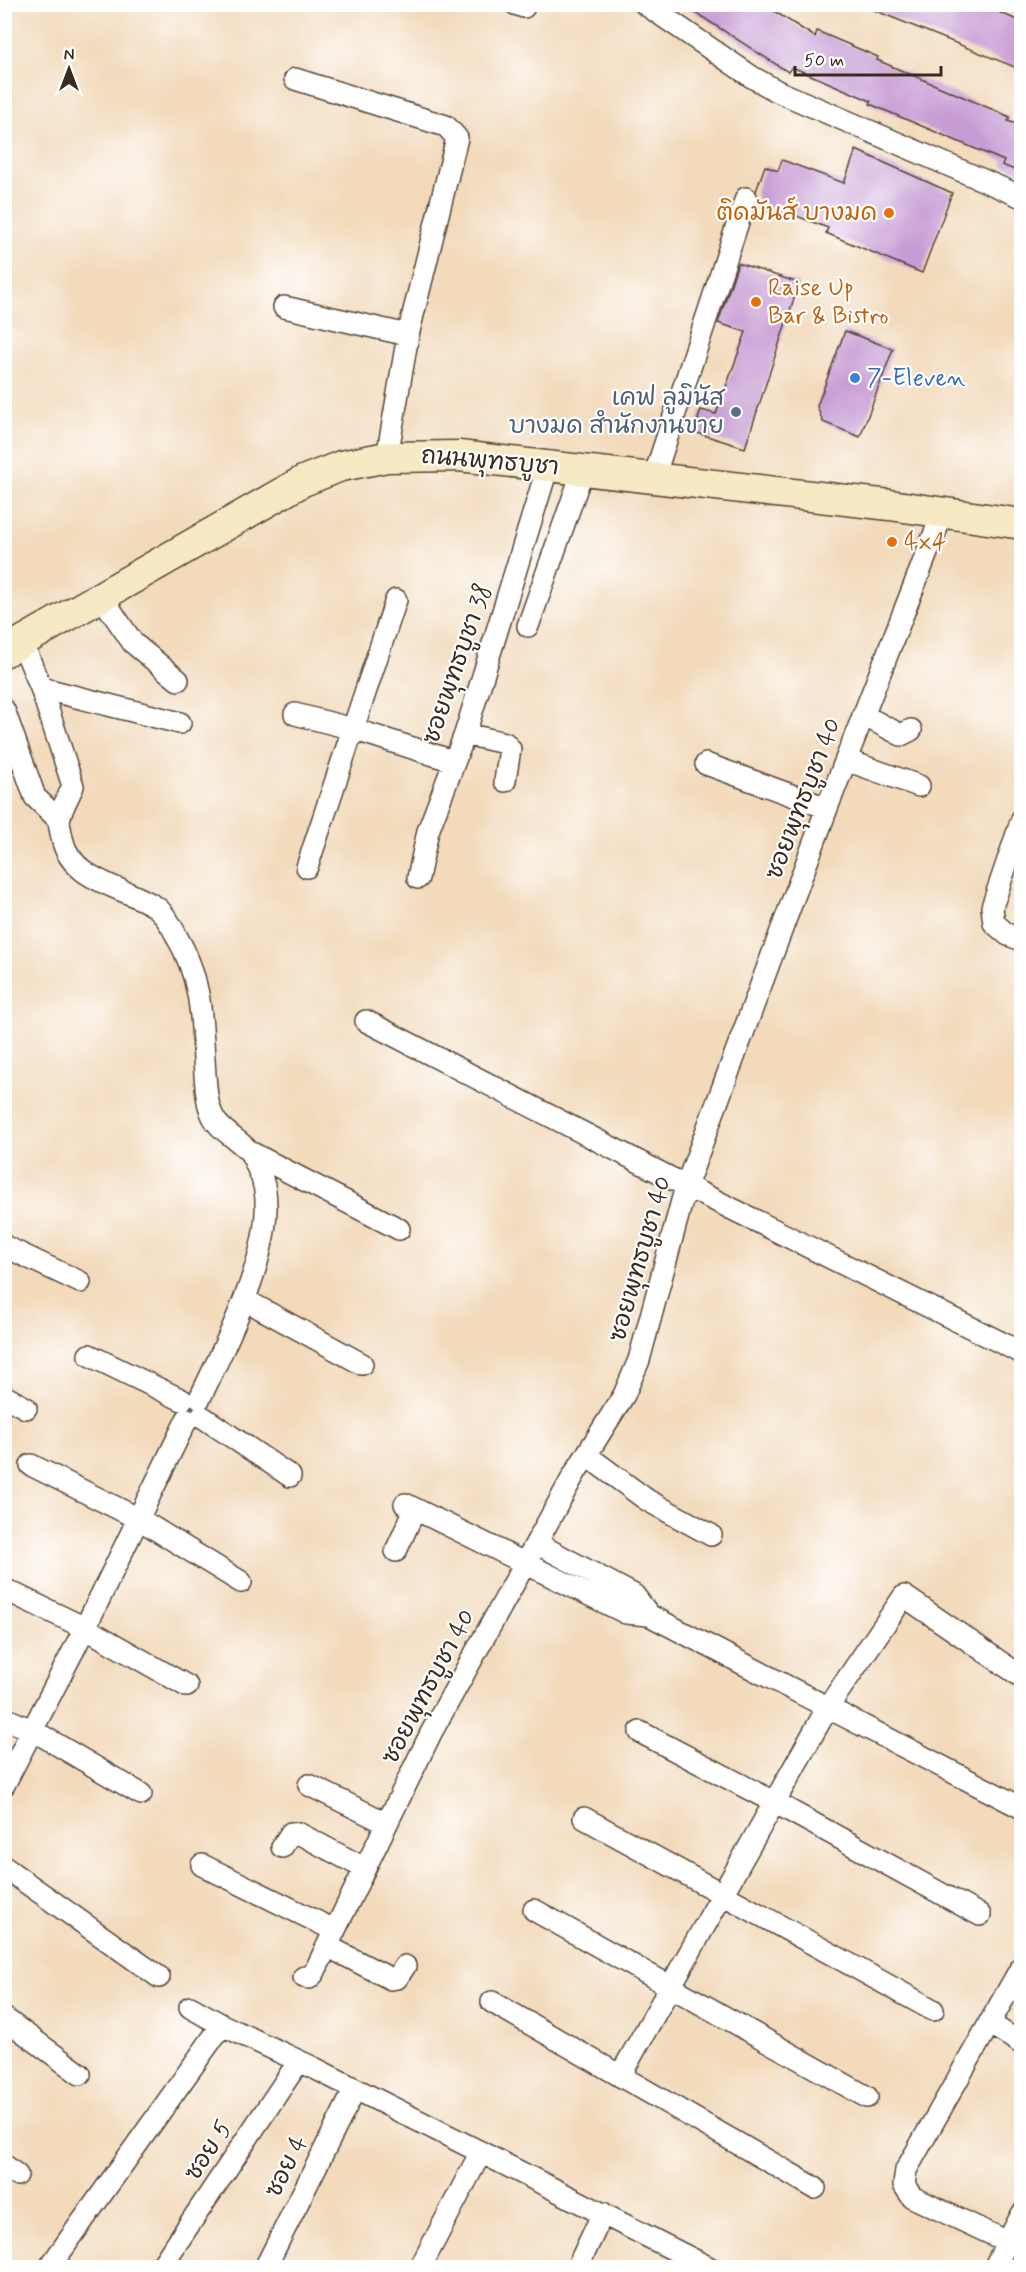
<svg xmlns="http://www.w3.org/2000/svg" width="1026" height="2272" font-family="Mynerve,'Playpen Sans Thai',sans-serif">
  <style>
    .building { fill: #c79cd4 }
    .lines { fill: none; stroke-linecap: round; stroke-linejoin: round }
    .street-casing { stroke: #564436; stroke-width: 24 }
    .secondary-casing { stroke: #564436; stroke-width: 33 }
    .street { stroke: #fff; stroke-width: 21 }
    .secondary { stroke: #f7e9c3; stroke-width: 30 }
    .food-dot { fill: #e8710a; stroke: #fff; stroke-width: 2 }
    .shop-dot { fill: #3f7fe0; stroke: #fff; stroke-width: 2 }
    .service-dot { fill: #5c6f8a; stroke: #fff; stroke-width: 2 }
    .labels { text-anchor: middle; dominant-baseline: central; stroke-width: 4.5; stroke-linejoin: round; paint-order: stroke }
    .food-label { font-size: 24px; fill: #c56008; stroke: #fff; text-anchor: start }
    .shop-label { font-size: 24px; fill: #366cbe; stroke: #fff; text-anchor: start }
    .service-label { font-size: 24px; fill: #4e5e75; stroke: #fff; text-anchor: end }
    .street-label { font-size: 24px; fill: #3b2a1e; stroke: #fff }
  </style>
  <rect width="100%" height="100%" fill="#fff"/>
  <filter id="ink" filterUnits="userSpaceOnUse"><feTurbulence type="fractalNoise" baseFrequency=".0167" numOctaves="2"/><feDisplacementMap in="SourceGraphic" scale="12" xChannelSelector="R" yChannelSelector="G"/><feConvolveMatrix kernelMatrix="1 2 1 2 8 2 1 2 1" color-interpolation-filters="sRGB"/></filter>
  <filter id="wash" filterUnits="userSpaceOnUse"><feTurbulence type="fractalNoise" baseFrequency=".008" numOctaves="4" result="noise"/><feDisplacementMap in="SourceGraphic" scale="24" xChannelSelector="R" yChannelSelector="G"/><feGaussianBlur stdDeviation="1.35" result="paint"/><feColorMatrix in="noise" values="0 0 0 0 0 0 0 0 0 0 0 0 0 0 0 0 0 1.4 0 .05"/><feComposite in="paint" operator="in"/></filter>
  <g filter="url(#wash)">
    <rect width="100%" height="100%" fill="#f2dabb"/>
    <g id="blocks">
      <path class="building" d="M682 4H763L815 37 817 31 878 57 877 60 1010 117 1008 121 1022 126V173L1002 165 1004 161 870 104 871 101 792 67 788 72Z
        M859 4H980L1022 22V70Z
        M856 150 952 193 922 273 826 233 828 228 789 213 788 217 766 209 767 205 758 202 756 191 765 166 778 171 782 160 844 183Z
        M738 263 799 283 745 448 694 432 701 410 716 414 746 332 718 323Z
        M845 331 893 349 860 437 823 422 817 406Z"/>
    </g>
  </g>
  <g filter="url(#ink)">
    <use href="#blocks" fill-opacity="0" stroke="#564436" stroke-width="1.5"/>
    <g class="lines">
      <g class="street-casing">
        <path id="street" d="M515 4 524 7
          M645 4 752 77 777 91 1022 197
          M295 79 446 126 457 138 408 335
          M284 307 408 335 387 457
          M654 477 746 198
          M101 596 133 643 178 680
          M528 626 583 470
          M22 642 41 688 73 786C69 796 61 809 59 820 59 825 61 832 62 838 71 882 124 886 156 907 164 913 173 928 177 937 208 990 200 1039 207 1096 212 1130 228 1130 249 1151 253 1156 256 1165 259 1171 287 1228 225 1345 200 1398
          M41 688 180 723
          M4 710 35 797 59 820
          M295 714 353 729 453 761
          M863 715 901 735 911 730
          M465 734 505 743 510 749 505 781
          M846 760 919 786
          M706 764 827 808
          M1022 819 992 907 994 923 1008 935 1022 940
          M307 867 396 600
          M418 878 428 831 465 734 548 466
          M366 1021 686 1186 1022 1353
          M250 1152 399 1229
          M4 1246 80 1282
          M245 1300 362 1364
          M89 1355 182 1400
          M4 1396 26 1408
          M201 1416 290 1476
          M586 1455 647 1500 711 1535
          M31 1465 139 1519 241 1582
          M405 1504 626 1613 649 1615 634 1595 536 1543
          M396 1551 415 1509
          M4 1589 85 1628 187 1686
          M649 1615 1022 1808
          M4 1718 34 1731 141 1794
          M640 1732 774 1802 980 1915
          M4 1785 85 1628 187 1419
          M309 1785 386 1823
          M584 1818 933 2010
          M282 1847 291 1833H298L364 1868
          M202 1865 334 1930
          M4 1867 159 1977
          M534 1910 867 2097
          M327 1946 391 1979 397 1978 405 1966
          M304 1977 309 1978 314 1973 431 1733 575 1473 624 1395 639 1360 686 1186 827 808 943 512
          M492 2002 815 2188
          M190 2007 222 2025
          M4 2018 80 2074
          M989 2023 1022 2044
          M620 2076 828 1707 904 1596 1022 1677
          M4 2165 17 2175
          M1006 2241 912 2197 904 2185 906 2170 1022 1966
          M49 2268 222 2025 314 2068 710 2268
          M160 2268 299 2061
          M265 2268 355 2089
          M420 2268 481 2152
          M577 2268 603 2213
          M994 2268 1022 2214"/>
      </g>
      <g class="secondary-casing">
        <path id="secondary" d="M4 652 303 481 341 466 387 457 459 456 890 505 1022 524"/>
      </g>
      <use href="#street" class="street"/>
      <use href="#secondary" class="secondary"/>
    </g>
  </g>
  <g class="food-dot">
    <circle cx="889" cy="213" r="6"/>
    <circle cx="756" cy="302" r="6"/>
    <circle cx="892" cy="542" r="6"/>
  </g>
  <circle class="shop-dot" cx="855" cy="378" r="6"/>
  <circle class="service-dot" cx="736" cy="412" r="6"/>
  <g class="labels">
    <g class="food-label">
      <text x="877" y="213" text-anchor="end">ติดมันส์ บางมด</text>
      <text x="768" y="288">Raise Up<tspan x="768" dy="28">Bar &amp; Bistro</tspan></text>
      <text x="904" y="542">4x4</text>
    </g>
    <g class="shop-label">
      <text x="867" y="378">7-Eleven</text>
    </g>
    <g class="service-label">
      <text x="724" y="398">เคฟ ลูมินัส<tspan x="724" dy="28">บางมด สำนักงานขาย</tspan></text>
    </g>
    <g class="street-label">
      <text transform="translate(490 462) rotate(5)">ถนนพุทธบูชา</text>
      <text transform="translate(458 664) rotate(-71)">ซอยพุทธบูชา 38</text>
      <text transform="translate(804 799) rotate(-69)">ซอยพุทธบูชา 40</text>
      <text transform="translate(641 1259) rotate(-74)">ซอยพุทธบูชา 40</text>
      <text transform="translate(429 1687) rotate(-62)">ซอยพุทธบูชา 40</text>
      <text transform="translate(209 2151) rotate(-57)">ซอย 5</text>
      <text transform="translate(287 2167) rotate(-63)">ซอย 4</text>
    </g>
  </g>
  <rect width="1026" height="2272" fill="none" stroke="#fff" stroke-width="24"/>
  <g transform="translate(69 69)" stroke="#ffffff" stroke-width="4.5" paint-order="stroke">
  <path d="M0-4.5L10 22L0 15L-10 22Z" fill="#3b2a1e"/>
  <text y="-9" font-size="16" font-weight="bold" text-anchor="middle" fill="#3b2a1e">N</text>
  </g>
  <path d="M795 66v9h146v-9" fill="none" stroke="#3b2a1e" stroke-width="3"/>
  <text x="804" y="66" font-size="18" fill="#3b2a1e" stroke="#ffffff" stroke-width="4.5" paint-order="stroke">50 m</text>
</svg>
